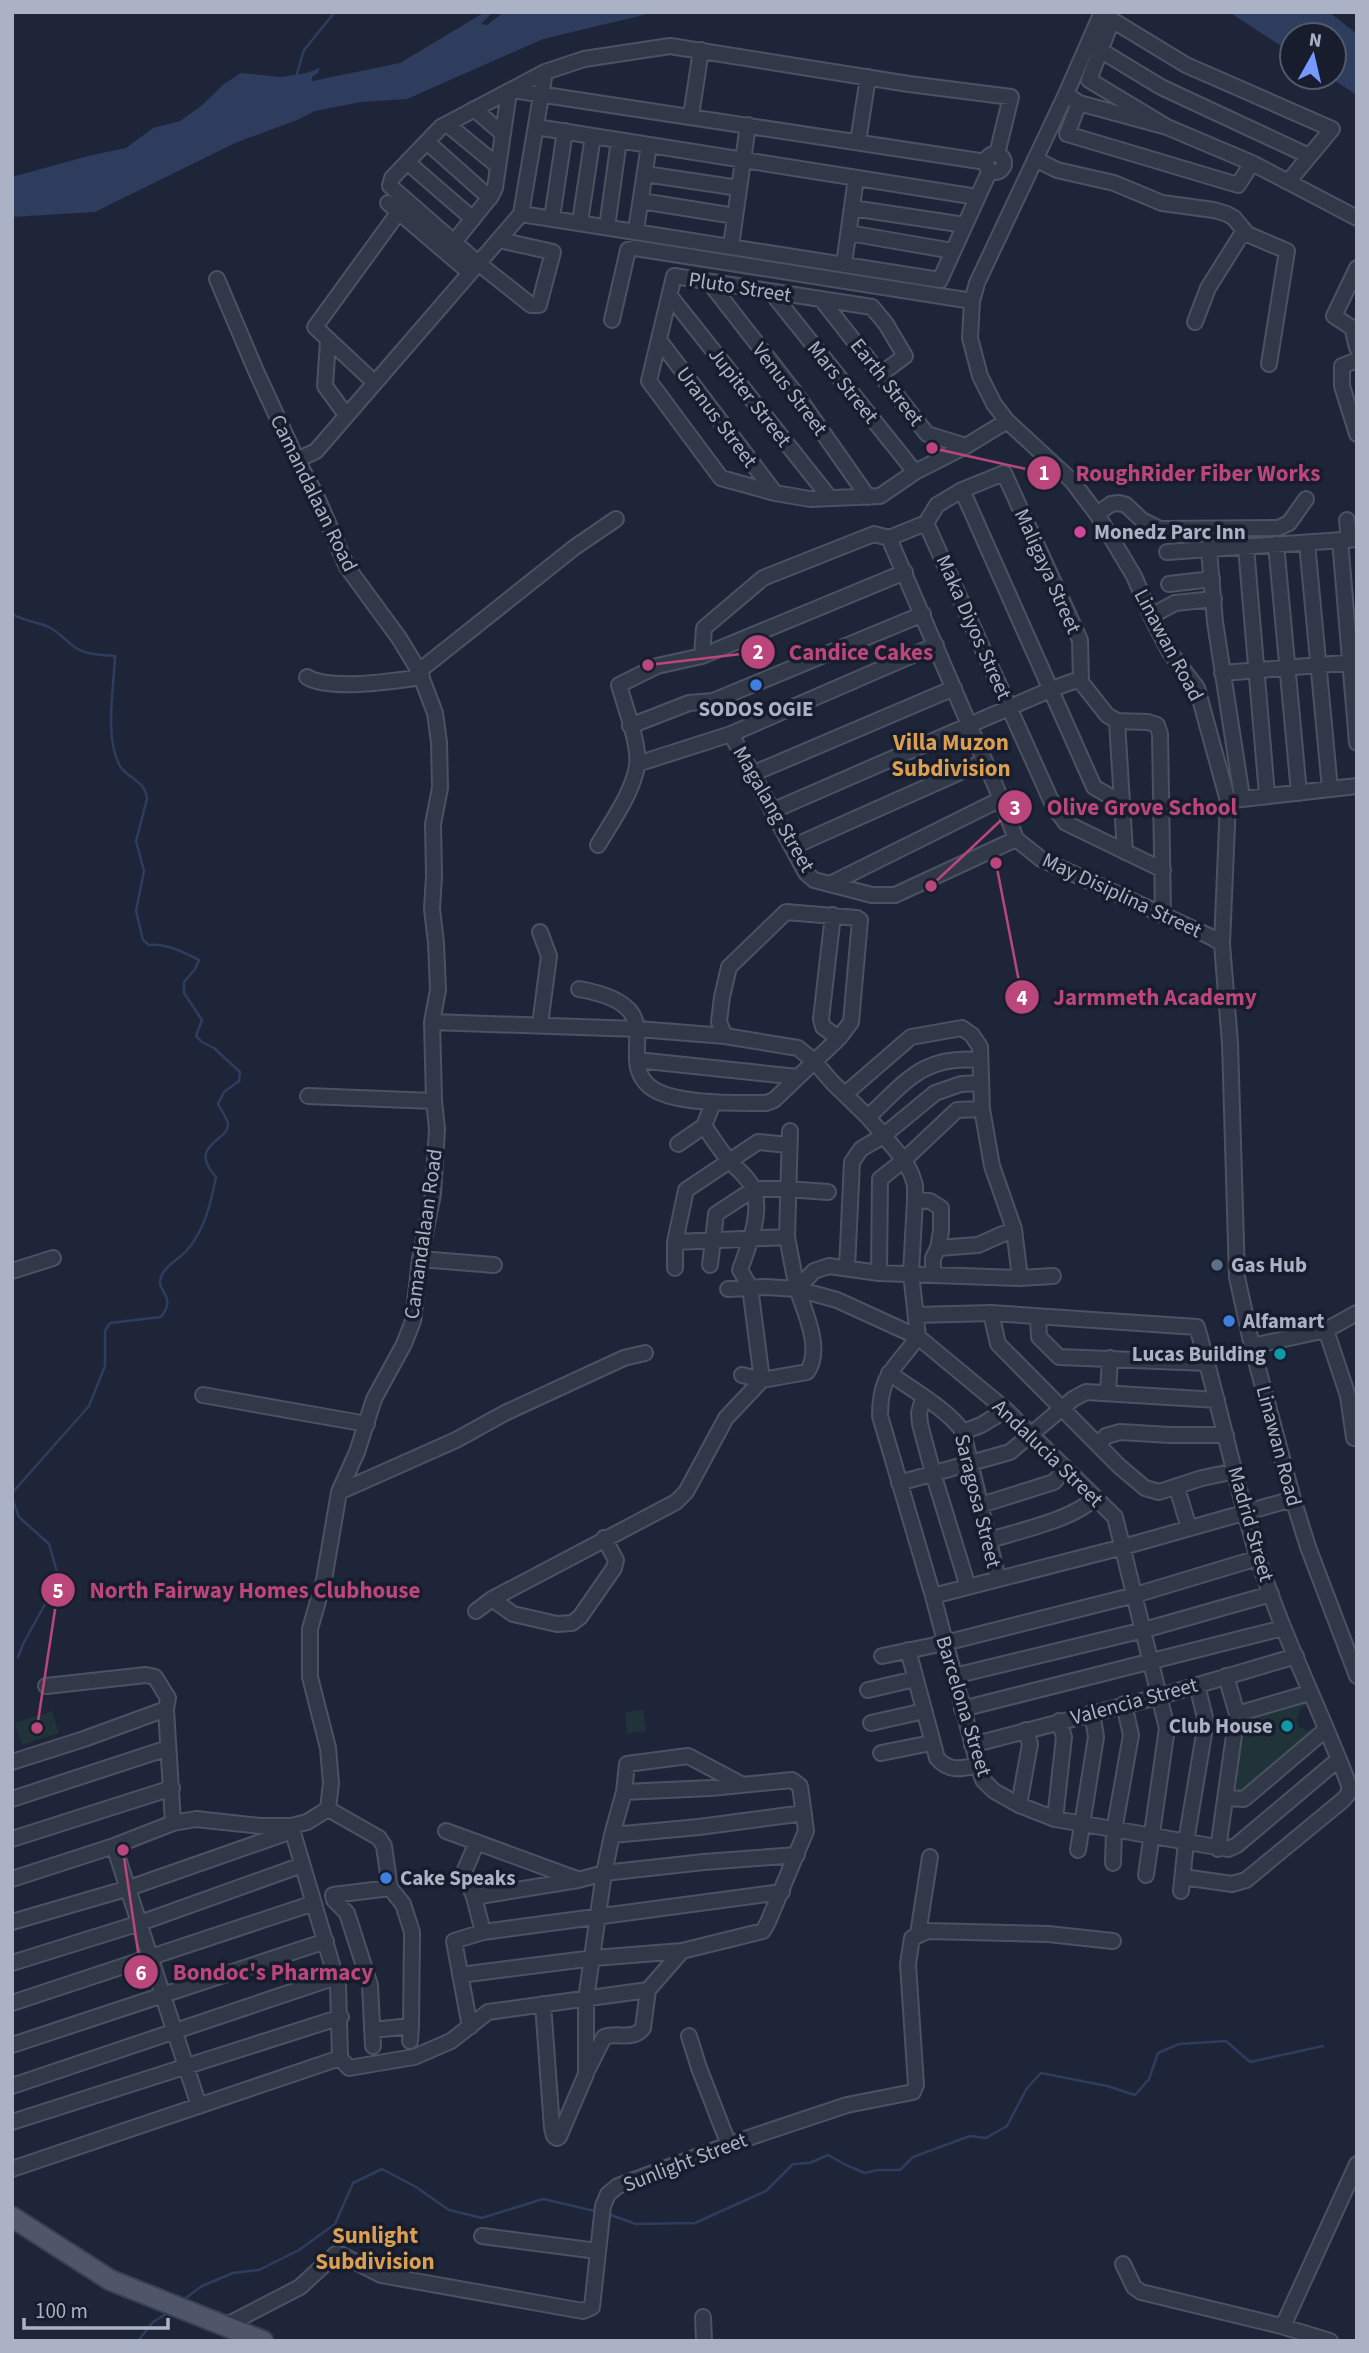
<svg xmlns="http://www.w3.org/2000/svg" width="1369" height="2353" font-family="'Source Sans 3',sans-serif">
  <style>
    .green { fill: #203339 }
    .water { fill: #2e3c5e }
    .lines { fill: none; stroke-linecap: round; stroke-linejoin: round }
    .stream { stroke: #2e3c5e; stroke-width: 2.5 }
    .minor-casing { stroke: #4c5264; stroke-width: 18 }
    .major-casing { stroke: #3b4152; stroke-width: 23 }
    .minor { stroke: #313848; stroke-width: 14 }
    .major { stroke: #4f5669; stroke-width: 19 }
    .hotel-dot { fill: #d1479c; stroke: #171d2d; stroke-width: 2.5 }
    .shop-dot { fill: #3f7fe0; stroke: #171d2d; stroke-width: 2.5 }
    .service-dot { fill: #5c6f8a; stroke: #171d2d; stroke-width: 2.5 }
    .culture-dot { fill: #0f9aa8; stroke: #171d2d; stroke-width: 2.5 }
    .labels { text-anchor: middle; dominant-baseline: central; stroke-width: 7; stroke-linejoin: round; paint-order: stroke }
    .street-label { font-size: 21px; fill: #abb2c6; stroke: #171d2d }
    .poi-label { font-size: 21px; font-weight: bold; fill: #abb2c6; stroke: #171d2d; text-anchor: start }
    .neighbourhood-label { font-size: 23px; font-weight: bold; fill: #dc9f50; stroke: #171d2d }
    .leader { fill: none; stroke: #bb467b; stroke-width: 2.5 }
    .callout-dot { fill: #bb467b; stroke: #171d2d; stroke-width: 2.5 }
    .mark-label { font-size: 21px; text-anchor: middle; font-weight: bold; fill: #fff }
    .callout-label { font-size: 23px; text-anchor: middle; font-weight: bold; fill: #bb467b; stroke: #171d2d; stroke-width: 7; stroke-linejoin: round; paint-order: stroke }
  </style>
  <rect width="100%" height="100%" fill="#1e2538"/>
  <path class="green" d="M1313 1694 1317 1701 1301 1708 1297 1718 1298 1726 1306 1731 1320 1726 1235 1798 1244 1716Z
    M643 1710 646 1731 627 1734 625 1712Z
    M52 1711 59 1733 22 1745 15 1723Z"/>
  <path class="water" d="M485 12H493L481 24 487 25 504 12H656L543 39 407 99 361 102 315 111 297 120 235 143 95 212 12 217V177L88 156 126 148 153 128 180 121 201 106 224 84 241 73 281 77 306 73 320 68 318 73 312 77V81L400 63Z
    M1229 12H1329L1357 34V95L1329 77H1334V35H1292V53Z"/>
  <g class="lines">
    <path class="stream" d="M296 77 304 50 335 12
      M12 614C24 621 37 622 49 627 60 633 67 642 76 648 87 655 103 655 115 656 114 687 104 738 120 766 129 780 145 780 147 799L136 841 144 871 136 911 143 940 149 945C168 943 182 952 199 960L195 969 184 982V993L202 1020 196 1036 202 1042 214 1048 240 1072 239 1081 224 1092 218 1104C221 1110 228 1119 228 1125 228 1141 187 1145 216 1177 211 1202 205 1229 188 1249 181 1258 164 1266 161 1277 155 1292 178 1295 161 1317L110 1323 105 1331V1366L89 1406 12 1493
      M12 1498 19 1517 49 1544 59 1579 23 1644 18 1657
      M608 2214 636 2224 695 2223 766 2191 793 2164 810 2163 828 2155 848 2166 865 2173 878 2170H900L913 2157 970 2136 986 2138 1007 2126 1027 2088 1041 2073 1107 2086 1135 2095 1149 2079 1158 2053 1179 2044 1226 2041 1250 2062 1323 2046
      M183 2300 202 2286 233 2273 259 2270 299 2250 335 2224 353 2183 382 2169 416 2187 449 2210 482 2218 543 2199 595 2211
      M138 2341 153 2322 169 2312"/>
    <g class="minor-casing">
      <path id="minor" d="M1102 12 1066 94 977 283 972 301 970 338 980 376 994 404 1007 421 1072 481 1097 514 1134 576 1151 616 1169 651 1197 688 1228 801 1222 944 1230 1043 1237 1277 1252 1346 1293 1499 1308 1547 1357 1676
        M1100 50 1161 87 1309 156
        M512 90 986 162
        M1066 94 1079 103 1167 127 1252 163 1357 218
        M1079 103 1067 134 1238 185 1252 163
        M474 109 503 134
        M691 116 701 50
        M447 124 498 166
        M536 127 977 197
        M1167 127 1089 80 1112 20 1186 65 1332 129 1288 182
        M427 142 490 198
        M858 142 868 77
        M986 163a9 9 0 1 1 18 0a9 9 0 1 1-18 0Z
        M1035 159 1057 170 1114 183 1162 203 1214 210 1227 214 1234 218 1247 234
        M407 162 473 219
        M645 174 739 188
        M641 201 735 216
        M388 203 469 272
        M852 208 965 225
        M521 214 940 280 990 170
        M552 218 565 131
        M580 222 593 136
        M607 227 619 140
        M636 230 649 145
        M849 233 953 251
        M499 240 553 252 539 305H531L478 263 390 186 392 178 441 127 545 72 584 59 670 46 909 84 1011 97 997 154
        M454 242 491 196 495 188 509 92
        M731 246 748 125
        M844 264 856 178
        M1357 268 1334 316 1357 331
        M709 282 793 390 868 497
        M771 292 915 472
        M670 296 830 498
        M821 299 927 434 966 446
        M612 320 628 250 635 248 972 301
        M1195 322 1208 288 1240 237 1247 234 1287 251 1269 364
        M1352 327 1357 348
        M659 340 775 493
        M328 341 325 386 346 415
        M1357 360 1342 366V386L1357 434
        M881 374 905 356 886 324 872 307 674 276 649 381 721 478 775 493 810 499 880 496 915 472 966 446 1007 421
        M375 383 315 327 398 213
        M297 460 316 451 521 214 545 72
        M962 490 1094 787 1123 804
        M1097 514 1111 504 1119 503 1126 505 1142 520 1160 529 1278 528 1289 523 1306 499
        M1347 520 1349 540
        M926 523 1054 807 1066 823 1163 870
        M889 538 1001 799 1016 839 1041 859 1211 937 1222 944
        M1340 540 1357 743
        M1307 543 1330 789
        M1276 544 1299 793
        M1246 547 1267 795
        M1209 550 1215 622 1242 797
        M1167 552 1357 539
        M1169 584 1212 579
        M1151 616 1175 603 1214 599
        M702 656 704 628 763 578 874 534 889 538 926 523 937 505 962 490 1004 473 1080 640 1081 682 1107 715 1117 721 1148 722 1157 725 1160 734 1163 914
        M419 671 575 547 616 519
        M1222 673 1357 662
        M307 677C330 691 394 681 422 677
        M1117 721 1125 852
        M630 726 689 703 713 701 923 614
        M731 734 806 873 814 880 872 895H895L1016 839
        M637 764 731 734 936 645
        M752 774 954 688
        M1233 800 1357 786
        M772 811 1052 689 1074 681 1081 682
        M598 845C612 821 632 794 637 766 640 745 625 707 619 685L657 666 702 656 905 572
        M792 847 985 761
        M830 884 1001 799
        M833 915 821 1019 823 1027 839 1038
        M579 989C676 1006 614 1055 649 1086 671 1105 737 1103 766 1103L774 1100 839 1038 851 1022 860 920 857 918 786 912 729 967 722 997 719 1022 725 1036
        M432 1022 638 1029 725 1036 798 1048 814 1061 832 1082 868 1117 904 1160 911 1173 915 1185V1200L911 1273 918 1337C895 1369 880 1373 880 1416L933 1596 978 1765 983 1780 994 1791 1019 1805 1055 1819 1228 1849 1237 1845 1339 1759
        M540 1025 549 956 540 932
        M637 1060 798 1077
        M845 1094 911 1037 962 1028 972 1035 980 1047 982 1109 992 1166 1014 1229 1020 1278
        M308 1096 434 1101
        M868 1117C907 1081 922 1055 980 1060
        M790 1131 787 1237 797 1289
        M678 1144 704 1126
        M915 1200 930 1201 941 1208V1231L938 1248
        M675 1242 787 1237
        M420 1259 494 1265
        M710 1265 716 1214 754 1189H787L828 1192
        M675 1268V1242L686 1190 758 1142 789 1145
        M847 1268 852 1162 861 1149 883 1136 935 1093 961 1084 980 1083
        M12 1271 53 1258
        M879 1273 880 1179 904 1160 957 1110 982 1109
        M933 1275V1258L938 1248 978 1245 1014 1229
        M728 1289 766 1287 797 1289 837 1300 918 1337 1006 1410 1115 1517 1167 1728 1146 1875
        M991 1313 998 1344 1119 1466 1145 1488 1159 1492 1202 1478 1231 1472 1236 1475
        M916 1315 991 1313 1197 1327C1219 1403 1235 1482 1258 1558 1283 1636 1320 1709 1349 1785V1793L1343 1800 1246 1880 1232 1884 1183 1877
        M1038 1317 1039 1337 1059 1357 1207 1363
        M1326 1330 1348 1396 1354 1438
        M1252 1346 1326 1330 1357 1313
        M889 1373C910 1388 950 1411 963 1432L998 1579
        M742 1375 762 1380 807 1372C823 1350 805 1312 797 1289L814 1271 829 1266 879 1273 1020 1278 1053 1276
        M1108 1393 1110 1358
        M203 1395 367 1424
        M923 1398 919 1413 920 1424 933 1473 968 1587
        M963 1432 981 1425 1006 1410
        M1098 1445 1106 1436 1120 1432 1170 1435H1226
        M899 1483 1010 1452 1073 1399 1086 1392 1217 1400
        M1177 1488 1189 1528
        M339 1492 456 1440 507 1412 624 1358 645 1353
        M981 1505 1054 1482 1066 1468
        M990 1540C1018 1531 1076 1519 1095 1497
        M933 1596 1123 1547 1293 1499
        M492 1599 513 1614 557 1624 572 1623 580 1617 614 1568 616 1560 604 1538
        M476 1611 492 1599 676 1502 686 1492 726 1418 762 1380 750 1287 740 1270C748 1247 762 1215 754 1191 750 1178 738 1171 730 1161 720 1151 713 1138 704 1126L713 1103
        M908 1650 937 1758C949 1772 961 1769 978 1765
        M882 1656 945 1643 1135 1595 1258 1558
        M954 1676 1144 1630 1271 1594
        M46 1686 146 1675 155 1677 168 1698 166 1709 173 1823
        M868 1690 915 1679
        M962 1709 1283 1628
        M1237 1714 1309 1693
        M871 1723 924 1711
        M972 1745 1161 1696 1296 1656
        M881 1753 931 1743
        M12 1762 84 1739 166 1709
        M741 1784 688 1756 627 1764 624 1792 612 1835 699 1827 804 1813
        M1226 1798 1244 1799 1323 1732 1325 1728
        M12 1799 168 1748
        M1019 1805 1030 1744 1026 1730
        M328 1809 379 1838 384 1846 390 1888 403 1904 412 1932 411 2026
        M1055 1819 1064 1737 1059 1721
        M291 1826 338 1985 340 2058 349 2068 414 2057 451 2041 488 2012 648 1990 682 1951
        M446 1831 577 1879
        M12 1839 172 1788
        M477 1842 464 1872 474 1897 483 1932
        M114 1846 199 2106
        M1218 1849 1237 1714 1226 1676
        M1078 1850 1096 1737 1092 1712
        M1113 1863 1114 1831 1131 1735 1124 1704
        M12 1879 114 1846 173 1823 196 1819 260 1826H291L307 1822 328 1809 331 1783 328 1748 310 1677V1629L324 1580 339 1492 357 1452 374 1399 404 1344 413 1321 420 1259 433 1194 437 1129 434 1101 432 1022 438 990 436 943 432 909 434 876 433 824 440 788 439 742 435 713 419 671 399 638 347 567 316 495 297 460 256 371 217 279
        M1181 1891 1186 1842 1206 1722 1197 1685
        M474 1897 578 1880 604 1873 704 1862 797 1855
        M12 1922 129 1888 292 1831
        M918 1934 930 1857
        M12 1963 140 1923 302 1865
        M460 1975 594 1958 682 1951 763 1931 768 1922 806 1831 800 1786 792 1780 711 1788 624 1792
        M12 2003 314 1903
        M543 2004 552 2128 554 2136 557 2138
        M470 2027 454 1941 483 1932 782 1892
        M372 2030 411 2026 410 2041
        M689 2036 699 2068 729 2145
        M12 2045 326 1941
        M373 2046 370 1985 347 1913 334 1900 333 1895 390 1888
        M588 2069 604 2037C618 2032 633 2041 643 2028L648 1990
        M12 2086 336 1977
        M12 2122 341 2017
        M557 2138 559 2137 586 2074V1999L604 1873 612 1835
        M12 2169 340 2058
        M482 2236 597 2251
        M1123 2264 1134 2287 1141 2292 1281 2326 1330 2341
        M703 2317 704 2341
        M225 2326 300 2287 336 2254 342 2255 381 2275 583 2311 592 2307 603 2206 608 2194 618 2186 736 2142 847 2105 913 2092 916 2085 908 1964 912 1938 928 1931 1048 1934 1113 1941
        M1283 2326 1357 2164"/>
    </g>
    <g class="major-casing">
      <path id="major" d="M12 2217 110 2280 263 2341"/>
    </g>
    <use href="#minor" class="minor"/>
    <use href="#major" class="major"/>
  </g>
  <circle class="hotel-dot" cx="1080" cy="532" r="7"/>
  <g class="shop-dot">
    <circle cx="756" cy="685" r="7"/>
    <circle cx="1229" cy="1321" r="7"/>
    <circle cx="386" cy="1878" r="7"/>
  </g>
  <circle class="service-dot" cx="1217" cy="1265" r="7"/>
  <g class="culture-dot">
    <circle cx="1280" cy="1354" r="7"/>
    <circle cx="1287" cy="1726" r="7"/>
  </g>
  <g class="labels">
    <g class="street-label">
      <text transform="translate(740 287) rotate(9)">Pluto Street</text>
      <text transform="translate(843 382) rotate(51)">Mars Street</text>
      <text transform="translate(887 382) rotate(52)">Earth Street</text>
      <text transform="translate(790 389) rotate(53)">Venus Street</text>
      <text transform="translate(750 397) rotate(52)">Jupiter Street</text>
      <text transform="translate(717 417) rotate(53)">Uranus Street</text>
      <text transform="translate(314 493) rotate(64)">Camandalaan Road</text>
      <text transform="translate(1048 571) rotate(66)">Maligaya Street</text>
      <text transform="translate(974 627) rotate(66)">Maka Diyos Street</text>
      <text transform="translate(1169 645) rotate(62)">Linawan Road</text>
      <text transform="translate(774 809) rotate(60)">Magalang Street</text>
      <text transform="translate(1122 895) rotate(25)">May Disiplina Street</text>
      <text transform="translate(423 1234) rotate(-82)">Camandalaan Road</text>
      <text transform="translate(1279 1446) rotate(75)">Linawan Road</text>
      <text transform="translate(1048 1453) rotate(44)">Andalucia Street</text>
      <text transform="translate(978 1501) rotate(76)">Saragosa Street</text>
      <text transform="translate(1251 1524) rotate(74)">Madrid Street</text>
      <text transform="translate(1134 1701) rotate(-15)">Valencia Street</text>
      <text transform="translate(964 1706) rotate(73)">Barcelona Street</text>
      <text transform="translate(685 2162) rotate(-21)">Sunlight Street</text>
    </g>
    <g class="poi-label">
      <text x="1094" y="532">Monedz Parc Inn</text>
      <text x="756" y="709" text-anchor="middle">SODOS OGIE</text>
      <text x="1231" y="1265">Gas Hub</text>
      <text x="1243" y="1321">Alfamart</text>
      <text x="1266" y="1354" text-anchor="end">Lucas Building</text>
      <text x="1273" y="1726" text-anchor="end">Club House</text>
      <text x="400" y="1878">Cake Speaks</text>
    </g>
    <g class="neighbourhood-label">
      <text x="951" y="742">Villa Muzon<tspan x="951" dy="26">Subdivision</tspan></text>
      <text x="375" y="2235">Sunlight<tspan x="375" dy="26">Subdivision</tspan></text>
    </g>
  </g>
  <path class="leader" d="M932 448L1044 473M648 665L758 652M931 886L1015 807M996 863L1022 997M37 1728L58 1590M123 1850L141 1972"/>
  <g class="callout-dot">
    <circle cx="932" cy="448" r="7"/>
    <circle cx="648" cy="665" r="7"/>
    <circle cx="931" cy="886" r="7"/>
    <circle cx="996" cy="863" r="7"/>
    <circle cx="37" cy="1728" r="7"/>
    <circle cx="123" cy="1850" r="7"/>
    <circle cx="1044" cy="473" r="18"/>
    <circle cx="758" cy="652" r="18"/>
    <circle cx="1015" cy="807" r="18"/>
    <circle cx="1022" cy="997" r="18"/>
    <circle cx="58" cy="1590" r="18"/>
    <circle cx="141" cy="1972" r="18"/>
  </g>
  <g class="mark-label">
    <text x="1044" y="480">1</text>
    <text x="758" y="659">2</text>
    <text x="1015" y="815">3</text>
    <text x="1022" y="1005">4</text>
    <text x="58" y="1598">5</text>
    <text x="141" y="1980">6</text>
  </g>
  <g class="callout-label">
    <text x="1198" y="481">RoughRider Fiber Works</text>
    <text x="861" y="660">Candice Cakes</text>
    <text x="1142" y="815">Olive Grove School</text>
    <text x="1155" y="1005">Jarmmeth Academy</text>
    <text x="255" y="1598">North Fairway Homes Clubhouse</text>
    <text x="273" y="1980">Bondoc's Pharmacy</text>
  </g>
  <rect width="1369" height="2353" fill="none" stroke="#abb2c6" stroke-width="28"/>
  <g transform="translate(1313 56) rotate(8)"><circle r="33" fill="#171d2d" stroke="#52596a" stroke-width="2"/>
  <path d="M0-5L12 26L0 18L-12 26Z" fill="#7799ff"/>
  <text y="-10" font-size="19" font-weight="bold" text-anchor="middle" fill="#abb2c6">N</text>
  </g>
  <path d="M24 2318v10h144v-10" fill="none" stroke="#abb2c6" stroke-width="3.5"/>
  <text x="35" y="2318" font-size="21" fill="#abb2c6" stroke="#171d2d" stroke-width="5" paint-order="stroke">100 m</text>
</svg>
